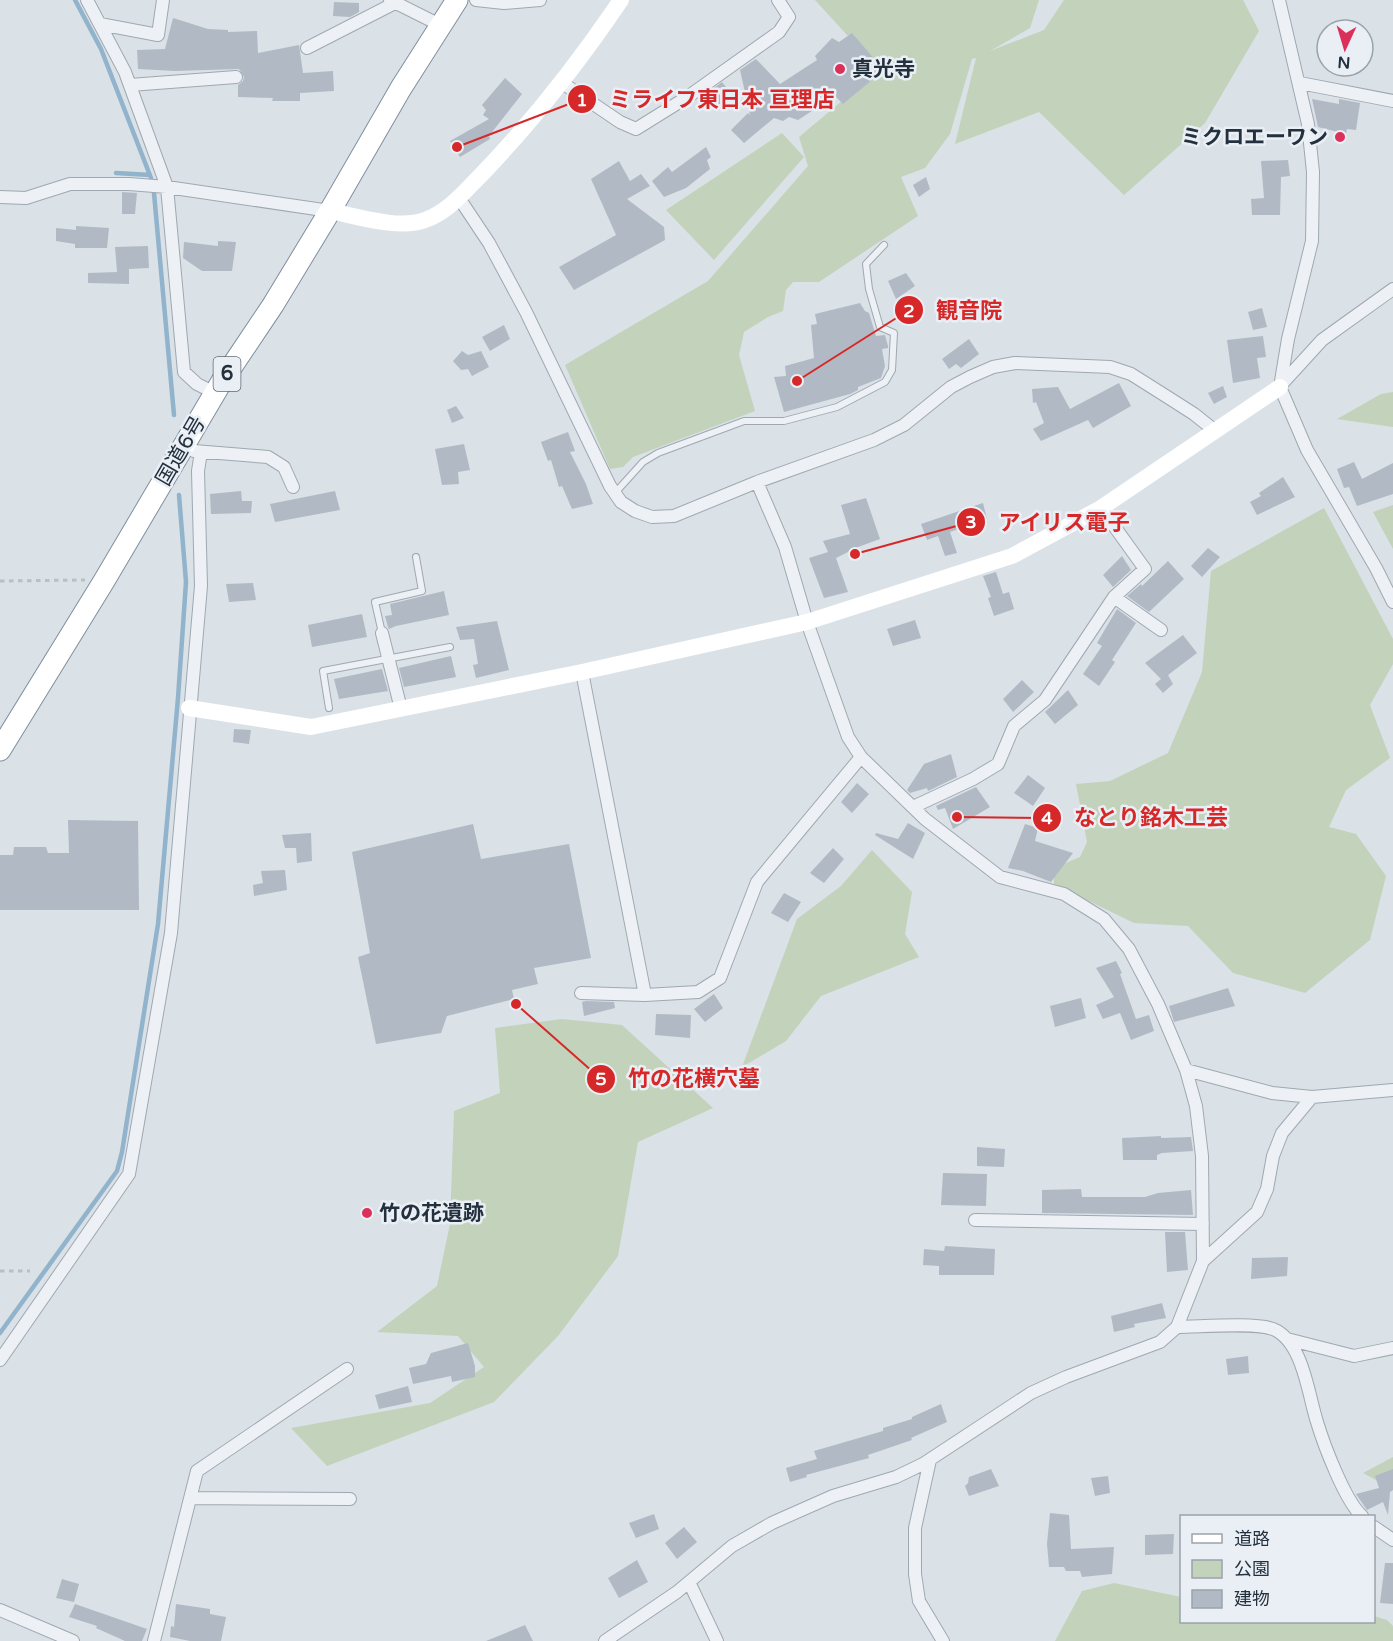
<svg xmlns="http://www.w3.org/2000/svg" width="1393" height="1641" font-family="'Varela Round','Noto Sans JP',sans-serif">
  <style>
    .green { fill: #c3d2bb }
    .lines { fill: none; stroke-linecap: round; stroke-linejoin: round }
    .stream { stroke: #91b3cb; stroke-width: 4.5 }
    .building { fill: #b1bac4 }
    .lane-casing { stroke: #9fa8b1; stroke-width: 8 }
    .street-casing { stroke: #9fa8b1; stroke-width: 14 }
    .highway-casing { stroke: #808f9f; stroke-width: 23 }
    .path { stroke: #b8bfc5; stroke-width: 3; stroke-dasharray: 4.5 4.5; stroke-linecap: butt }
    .lane { stroke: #edf1f5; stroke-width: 6 }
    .street { stroke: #edf1f5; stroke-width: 12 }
    .secondary { stroke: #fff; stroke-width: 16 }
    .highway { stroke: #fff; stroke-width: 21 }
    .poi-dot { fill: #db305a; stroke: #eaeff5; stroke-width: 2 }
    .labels { text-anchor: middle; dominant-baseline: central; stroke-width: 5; stroke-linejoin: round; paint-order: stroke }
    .shield { fill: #eaeff5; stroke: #5f6975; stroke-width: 1.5 }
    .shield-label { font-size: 20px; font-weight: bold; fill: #23303e }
    .poi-label { font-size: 21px; font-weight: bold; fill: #23303e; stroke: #eaeff5; text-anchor: start }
    .street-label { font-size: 21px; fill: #23303e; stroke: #eaeff5 }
    .leader { fill: none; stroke: #d62828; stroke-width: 2 }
    .callout-dot { fill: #d62828; stroke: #eaeff5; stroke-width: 2 }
    .mark-label { font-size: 18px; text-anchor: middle; font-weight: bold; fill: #fff }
    .callout-label { font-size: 22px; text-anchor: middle; font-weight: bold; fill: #d62828; stroke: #eaeff5; stroke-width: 5; stroke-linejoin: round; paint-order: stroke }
  </style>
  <rect width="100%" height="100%" fill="#dae1e7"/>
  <path class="green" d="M815 0H1039L1030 28 990 51 1044 30 1064 0H1243L1259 31 1205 123 1124 195 1039 112 955 144 976 58 972 59 950 134 925 168 901 177 918 216 819 282H793L786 290 783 311 768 317 744 332 739 355 755 411 633 457 623 467 610 469 565 365 708 281 808 166 799 137 879 70Z
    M782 133 804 157 714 260 666 210Z
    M1393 392V427L1337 419 1381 394Z
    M1393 505V549L1373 512Z
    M1324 508 1393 639V664L1370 705 1390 758 1346 790 1329 827 1356 834 1386 876 1370 940 1305 993 1233 973 1188 926 1134 923 1054 884V868L1080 857 1087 842 1076 784 1110 781 1168 753 1202 672 1211 571Z
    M872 850 912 892 905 934 919 957 821 996 786 1041 742 1067 797 919 841 886Z
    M562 1019 622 1025 713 1108 638 1142 618 1256 558 1336 494 1402 327 1466 291 1428 430 1403 484 1367 458 1336 377 1332 437 1286 450 1224 454 1111 500 1093 495 1028Z
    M1393 1457V1489L1363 1473Z
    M1114 1583 1181 1597 1182 1622H1374V1616L1387 1620 1393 1626V1641H1055L1082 1591Z"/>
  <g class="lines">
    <path class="stream" d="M75 0 101 49 151 178
      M116 173 150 175
      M154 193 174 415
      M0 1333 117 1171 122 1152 158 924 178 698 186 582 179 495"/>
  </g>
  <path class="building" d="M334 2 359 3V12L350 17 333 16Z
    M173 18 208 29 228 30V32L257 31 258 53 299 45 303 73 333 71 334 91 300 93V101H272L273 98 238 97V85L243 81 244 77 239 69 175 71 138 69 137 50 165 49Z
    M852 33 884 70 843 104 835 96 798 120 789 117 783 121 774 118 744 143 731 130 748 113 750 115 740 70 756 59 780 84 817 60 815 56 832 38 839 42Z
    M505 78 522 94 489 136 490 139 460 157 450 141 489 119 483 115 486 110 482 105Z
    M722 82 734 97 718 107 717 102 706 110 698 100Z
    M1312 99 1339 104V99L1360 103 1356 130 1347 129 1346 134 1318 127Z
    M706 147 711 157 707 160 710 169 686 188 664 197 652 181 668 167 672 172Z
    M1288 160 1290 176 1281 177 1280 215H1252L1251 199 1264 198 1261 161Z
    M619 161 630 181 641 174 650 186 627 199 664 227 665 240 574 290 559 267 616 235 591 179Z
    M926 177 930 189 919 197 913 185Z
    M122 192 137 193 135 214H122Z
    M76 226 109 228 107 248H75V244L56 241V228L76 230Z
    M218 241 236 242 232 271H202L183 258 184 242 218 246Z
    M148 246 149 268 129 269V284L88 283V273L117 272 115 247Z
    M906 273 915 286 896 299 888 281Z
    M860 303 865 311 869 313 876 336 885 335 888 346V348L882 349 885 366 881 378 858 387V390L850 394 784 412 774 377 786 376 785 366 814 358 811 325 817 324 815 314Z
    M1262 308 1267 327 1253 330 1248 312Z
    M504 325 510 339 490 351 482 337Z
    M1263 336 1266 357 1257 358 1260 378 1233 383 1227 340Z
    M969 339 979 354 961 368 956 364 949 369 942 359Z
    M462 351 468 355 481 351 489 367 472 376 468 369 461 370 453 361Z
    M1119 383 1131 406 1093 428 1088 420 1041 441 1033 429 1044 423 1036 402 1033 403 1032 389 1058 387 1070 409Z
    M1223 386 1227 397 1214 404 1208 393Z
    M456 406 464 418 452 423 447 410Z
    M568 432 575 451 570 452 586 484 593 504 572 509 562 486 559 487 551 460 548 461 541 442Z
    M464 444 470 470 458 472 459 484 442 485 435 449Z
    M1354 462 1362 479 1393 463V494L1357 506 1349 487 1344 488 1337 469Z
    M1283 477 1295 497 1257 515 1250 502 1261 496 1259 493Z
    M241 491 242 501H252L251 513 211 514 210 494Z
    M335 491 340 510 275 522 270 504Z
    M866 498 880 539 850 550V551L836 558 848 592 824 598 809 558 828 552 823 541 850 534 841 505Z
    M983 503 987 519 950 532 957 553 945 556 938 536 927 540 921 524Z
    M1208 548 1220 557 1202 577 1191 566Z
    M1122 556 1131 570 1113 587 1103 575Z
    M1168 561 1184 579 1149 612 1127 596 1141 584 1142 586Z
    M996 572 1003 594 1009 592 1014 609 994 616 988 598 991 597 983 576Z
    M253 583 256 600 229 602 226 584Z
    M444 591 449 615 396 626 389 629 388 627 385 616 392 615 390 604Z
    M1117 609 1136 623 1112 660 1115 662 1099 686 1083 674 1102 646 1097 643Z
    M362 614 367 637 312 647 308 625Z
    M915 620 921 638 893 646 887 629Z
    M497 621 509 670 476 678 473 665 478 664 474 639 460 640 456 627Z
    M1183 635 1197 653 1168 675 1173 684 1163 693 1155 684 1161 679 1145 663Z
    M451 656 456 677 404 687 399 668Z
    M382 669 388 691 339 699 334 679Z
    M1022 680 1034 692 1013 712 1003 699Z
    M1068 690 1078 705 1055 724 1045 712Z
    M234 729 251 730 249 744 233 742Z
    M951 754 957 777 928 791 927 788 910 793 907 790 924 764Z
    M1028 775 1045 788 1033 806 1014 793Z
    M857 783 869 794 852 813 841 802Z
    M976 787 990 807 953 829 945 808 938 810 936 806Z
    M68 820 138 821 139 910H0V855H13L14 847H46L48 853H69Z
    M908 823 925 833 913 859 875 835 876 833 898 839Z
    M473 824 481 859 569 844 591 958 534 968 538 984 512 990 514 999 447 1016 441 1033 376 1044 358 957 370 953 352 852Z
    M1025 824 1038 828 1035 841 1073 853 1051 882 1023 871 1008 868Z
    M311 833 312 861 297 863 296 848H285L282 835Z
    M833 848 844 859 824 883 810 873Z
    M285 870 287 890 254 896 253 885 263 883 261 871Z
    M784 893 801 902 788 922 771 913Z
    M1116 961 1122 973 1120 974 1136 1019 1149 1015 1154 1031 1131 1040 1120 1013 1103 1019 1096 1005 1114 997 1096 968Z
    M1228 988 1235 1006 1174 1022 1169 1006Z
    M714 994 723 1008 705 1022 694 1009Z
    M1081 998 1086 1018 1055 1027 1050 1006Z
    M586 1001 614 1002 615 1008 584 1016 582 1002Z
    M656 1014 691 1015 690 1038 655 1035Z
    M1161 1136V1138L1191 1137 1193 1151 1162 1153 1157 1155V1160H1123L1122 1138Z
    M977 1147 1005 1149 1004 1167 977 1166Z
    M943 1173 987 1174 986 1206 941 1205Z
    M1081 1189 1082 1197H1145L1158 1193 1191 1190 1193 1215 1042 1213V1190Z
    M1165 1232H1185L1188 1270 1167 1272Z
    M945 1246 995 1249 994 1275H939V1266L923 1265 924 1249 944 1251Z
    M1288 1257 1287 1276 1251 1279 1252 1258Z
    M1162 1303 1166 1318 1134 1324 1135 1327 1114 1332 1111 1316Z
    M468 1343 475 1366V1377L452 1382 451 1376 413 1384 409 1368 426 1364 431 1353Z
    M1248 1356 1249 1373 1228 1375 1226 1359Z
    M408 1386 412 1402 379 1409 375 1395Z
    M941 1404 947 1422 911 1438 912 1440 868 1455 869 1458 806 1475 807 1477 790 1482 786 1468 817 1459 814 1451 883 1431V1428L912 1419V1417Z
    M991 1469 999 1486 969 1496 965 1486 968 1483 969 1477Z
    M1393 1469V1490L1390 1492 1388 1515 1383 1502 1367 1510 1356 1494 1379 1488 1375 1476Z
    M1108 1476 1110 1493 1095 1496 1091 1478Z
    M1050 1513 1069 1515 1071 1549 1114 1547 1112 1574 1082 1577 1080 1571H1066L1064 1567H1049L1047 1544Z
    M654 1514 659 1529 636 1538 629 1523Z
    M684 1527 697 1542 677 1559 665 1543Z
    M1174 1534 1173 1554 1145 1555V1535Z
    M637 1560 648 1582 619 1598 608 1578Z
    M1385 1563H1393V1604L1380 1603Z
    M62 1579 79 1584 74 1602 56 1598Z
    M75 1604 147 1629 142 1641H125L96 1628 97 1626 69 1617Z
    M176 1604 210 1609V1614L226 1617 221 1641H190L170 1637 171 1626 174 1627Z
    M525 1625 533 1641H486Z"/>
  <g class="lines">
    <g class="lane-casing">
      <path id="lane" d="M615 493 643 462 658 453 744 421H784L837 407 885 382 892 370 894 333 880 327 869 289 866 264 884 245
        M382 633 375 602 422 591 416 557
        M329 708 323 671 450 647"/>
    </g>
    <g class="street-casing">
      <path id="street" d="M87 0 125 72 167 187 184 372 197 384 215 393
        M390 0 440 25
        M476 0 504 3 540 0
        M1279 0 1308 124 1313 172 1312 241 1288 339 1280 387 1307 450 1376 568 1393 602
        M100 24 158 35 163 0
        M307 48 395 3
        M561 82 620 122 636 129 689 96 779 32 789 17 778 0
        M1300 83 1393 101
        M130 85 236 77
        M0 197 26 198 70 184H129L167 187 330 211
        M459 198 489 243 526 312 610 486 621 502 635 511 652 517 674 516 757 482 874 440 904 425 951 387 970 377 993 367 1015 363 1110 367 1131 374 1169 398 1194 414 1214 430
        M1280 386 1322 340 1393 289
        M194 451 268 457 284 467 293 487
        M1114 597 1161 630
        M382 633 401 709
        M582 672 645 995
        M913 807 973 779 998 764 1014 726 1045 700 1114 597 1145 569 1101 508
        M581 993 645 995 698 992 720 978 757 882 861 757
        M1186 1070 1272 1093 1312 1097 1393 1090
        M975 1220 1203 1224
        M1203 1261 1257 1212 1267 1189 1273 1156 1282 1133 1312 1097
        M1177 1327C1199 1327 1254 1322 1273 1329 1303 1341 1308 1394 1317 1422 1324 1445 1345 1501 1362 1516
        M1287 1339 1354 1356 1393 1348
        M0 1360 129 1174 171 933 201 586 198 471 201 452
        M930 1460 915 1528V1574L919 1601 943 1641
        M190 1498 350 1499
        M1374 1527 1393 1540
        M689 1582 717 1641
        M0 1610 73 1641
        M154 1641 197 1471 347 1369
        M605 1641 677 1592 732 1546 772 1523 833 1496 896 1477 923 1464 1031 1393 1066 1377 1160 1342 1177 1327 1203 1261 1202 1156 1196 1106 1186 1070 1158 1004 1129 949 1104 919 1064 894 1000 877 925 819 861 757 848 737 807 622 785 547 757 482"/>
    </g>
    <g class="highway-casing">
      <path id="highway" d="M0 750 104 581 222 381 273 305 330 211 401 88 457 0"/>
    </g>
    <path class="path" d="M0 581 85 580
      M0 1271H30"/>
    <use href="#lane" class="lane"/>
    <use href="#street" class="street"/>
    <path class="secondary" d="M330 211C356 216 399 230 425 220 448 212 464 192 481 175 533 121 579 62 621 0
      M189 708 311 727 582 672 807 622 1012 556 1101 508 1280 387"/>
    <use href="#highway" class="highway"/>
  </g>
  <g class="poi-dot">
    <circle cx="840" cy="69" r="6"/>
    <circle cx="1340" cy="137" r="6"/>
    <circle cx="367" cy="1213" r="6"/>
  </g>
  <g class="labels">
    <rect class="shield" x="213.5" y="357" width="27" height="34" rx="4.5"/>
    <g class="shield-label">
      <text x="227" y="374">6</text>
    </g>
    <g class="poi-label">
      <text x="852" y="69">真光寺</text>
      <text x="1328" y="137" text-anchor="end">ミクロエーワン</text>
      <text x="379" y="1213">竹の花遺跡</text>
    </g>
    <g class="street-label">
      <text transform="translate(181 451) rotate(-60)">国道6号</text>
    </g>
  </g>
  <path class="leader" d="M457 147L582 99M797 381L909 310M855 554L971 522M957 817L1047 818M516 1004L601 1079"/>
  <g class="callout-dot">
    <circle cx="457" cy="147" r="6"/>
    <circle cx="797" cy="381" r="6"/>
    <circle cx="855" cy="554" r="6"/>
    <circle cx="957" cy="817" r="6"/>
    <circle cx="516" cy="1004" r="6"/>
    <circle cx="582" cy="99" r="15"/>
    <circle cx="909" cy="310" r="15"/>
    <circle cx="971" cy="522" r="15"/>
    <circle cx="1047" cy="818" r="15"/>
    <circle cx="601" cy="1079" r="15"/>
  </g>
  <g class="mark-label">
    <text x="582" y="106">1</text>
    <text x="909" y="317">2</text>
    <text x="971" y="528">3</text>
    <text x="1047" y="824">4</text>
    <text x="601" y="1085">5</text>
  </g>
  <g class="callout-label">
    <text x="722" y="107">ミライフ東日本 亘理店</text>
    <text x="969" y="318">観音院</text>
    <text x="1064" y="530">アイリス電子</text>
    <text x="1151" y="825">なとり銘木工芸</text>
    <text x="694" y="1086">竹の花横穴墓</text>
  </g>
  <rect x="1180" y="1515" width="195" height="108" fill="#eaeff5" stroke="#9aa3ac" stroke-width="1.5"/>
  <rect x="1192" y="1534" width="30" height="9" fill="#ffffff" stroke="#9aa3ac" stroke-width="1.5"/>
  <text x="1234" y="1545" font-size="18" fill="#23303e">道路</text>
  <rect x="1192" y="1560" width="30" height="18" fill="#c3d2bb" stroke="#9aa3ac" stroke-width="1.5"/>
  <text x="1234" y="1575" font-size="18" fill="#23303e">公園</text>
  <rect x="1192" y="1590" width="30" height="18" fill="#b1bac4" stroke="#9aa3ac" stroke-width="1.5"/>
  <text x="1234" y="1605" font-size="18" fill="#23303e">建物</text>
  <g transform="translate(1345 48) rotate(184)"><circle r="28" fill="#eaeff5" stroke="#9aa3ac" stroke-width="1.5"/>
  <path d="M0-4.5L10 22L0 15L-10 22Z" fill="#db305a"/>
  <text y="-9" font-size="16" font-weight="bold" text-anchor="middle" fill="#23303e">N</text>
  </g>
</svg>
